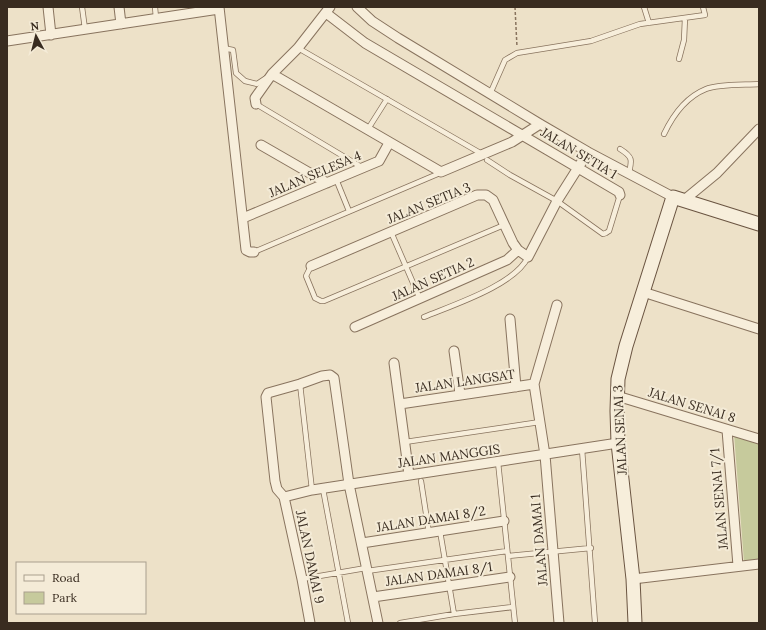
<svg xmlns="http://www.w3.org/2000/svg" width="766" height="630" font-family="Lora,serif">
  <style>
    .green { fill: #c6ca9c }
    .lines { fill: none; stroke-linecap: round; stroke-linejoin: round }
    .lane-casing { stroke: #88735e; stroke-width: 6 }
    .street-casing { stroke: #88735e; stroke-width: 11 }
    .secondary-casing { stroke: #6a5441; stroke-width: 15 }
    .path { stroke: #88735e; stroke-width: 1.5; stroke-dasharray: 3 2; stroke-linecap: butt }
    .lane { stroke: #f7eedb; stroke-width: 4.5 }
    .street { stroke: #f7eedb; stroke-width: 9 }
    .secondary { stroke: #f7eedb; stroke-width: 13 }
    .labels { text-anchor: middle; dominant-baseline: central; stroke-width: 4; stroke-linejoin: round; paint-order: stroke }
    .street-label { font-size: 13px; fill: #392c20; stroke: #f4ebd7 }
  </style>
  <rect width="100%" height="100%" fill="#ede1c8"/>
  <path class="green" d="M734 434 759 441V560L744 562Z"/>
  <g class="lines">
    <g class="lane-casing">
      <path id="lane" d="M82 7 85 29
        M155 7 156 18
        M644 7 649 23
        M223 48 233 50 236 73 245 81 257 84 266 78
        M298 48 482 154
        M679 59 684 40 685 18
        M490 94 505 60 517 53 591 41 640 24 705 15 703 7
        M256 104 363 168
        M368 129 387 99
        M664 134C673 115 686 97 706 89 718 84 745 85 759 84
        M620 149C633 157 632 160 629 173
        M487 160 510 175 557 201 603 234 606 233 609 231 620 195
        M336 179 349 211
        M391 232 420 299
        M254 252 440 173
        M311 266 306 276 315 298 321 301H324L504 225
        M424 317C453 305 515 285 528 257
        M300 384 312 490
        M405 442 540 422
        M582 449 595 623
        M498 462 515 623
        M421 481 429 533
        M323 489 348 623
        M440 531 454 614
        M508 556 591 548
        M367 571 507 551
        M302 579 366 568
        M400 623 454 614 513 607"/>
    </g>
    <g class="street-casing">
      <path id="street" d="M48 7 51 35
        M119 7 121 24
        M219 7 246 250 250 252H254
        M357 7 372 21 398 38 540 124 588 152 673 197
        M326 13 365 43 619 192 620 195
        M7 41 219 9
        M272 74 441 172 512 142 540 124
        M256 104 255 98 272 74 298 48 330 7
        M261 145 327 183
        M683 201 717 173 759 129
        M243 218 379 161 389 143
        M311 266 477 195H486L493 200 513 243 518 250 528 257 557 201 588 152
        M643 292 759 329
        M557 305 534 384 545 455 559 623
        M510 319 516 387
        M355 327 507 260 518 250
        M454 351 460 394
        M394 363 409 475
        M617 396 759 439
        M400 404 534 384
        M727 430 738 566
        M284 497 312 490 618 443
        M362 543 504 521
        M633 579 759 564
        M373 597 510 577
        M310 623 302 579 284 497 277 489 275 481 266 397 268 393 300 384 322 376 330 375 334 378 349 484 378 623"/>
    </g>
    <g class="secondary-casing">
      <path id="secondary" d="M635 623 633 579 618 443 617 411 618 379 626 346 673 197 759 224"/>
    </g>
    <path class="path" d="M515 7 517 47"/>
    <use href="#lane" class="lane"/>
    <use href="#street" class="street"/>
    <use href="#secondary" class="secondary"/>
  </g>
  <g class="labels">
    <g class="street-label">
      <text transform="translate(579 153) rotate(31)">JALAN SETIA 1</text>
      <text transform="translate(315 174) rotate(-23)">JALAN SELESA 4</text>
      <text transform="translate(429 203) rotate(-22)">JALAN SETIA 3</text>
      <text transform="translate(433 279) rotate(-24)">JALAN SETIA 2</text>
      <text transform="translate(465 381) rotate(-8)">JALAN LANGSAT</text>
      <text transform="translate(692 405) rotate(17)">JALAN SENAI 8</text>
      <text transform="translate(620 430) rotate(-93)">JALAN SENAI 3</text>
      <text transform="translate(449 456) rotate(-8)">JALAN MANGGIS</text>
      <text transform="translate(719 499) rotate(-95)">JALAN SENAI 7/1</text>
      <text transform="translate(431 519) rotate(-9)">JALAN DAMAI 8/2</text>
      <text transform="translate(539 540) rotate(-95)">JALAN DAMAI 1</text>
      <text transform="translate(310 557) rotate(78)">JALAN DAMAI 9</text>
      <text transform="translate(439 574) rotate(-8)">JALAN DAMAI 8/1</text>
    </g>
  </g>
  <rect width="766" height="630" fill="none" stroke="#392c20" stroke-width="16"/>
  <rect x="16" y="562" width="130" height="52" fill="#f4ebd7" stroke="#a99f8e"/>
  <rect x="24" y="575" width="20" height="6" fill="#f7eedb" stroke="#a99f8e"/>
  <text x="52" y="582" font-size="12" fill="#392c20">Road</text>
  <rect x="24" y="592" width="20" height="12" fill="#c6ca9c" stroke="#a99f8e"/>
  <text x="52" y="602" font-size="12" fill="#392c20">Park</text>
  <g transform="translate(36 36) rotate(353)" stroke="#f4ebd7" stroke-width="3" paint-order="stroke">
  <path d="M0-3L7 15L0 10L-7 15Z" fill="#392c20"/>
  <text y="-6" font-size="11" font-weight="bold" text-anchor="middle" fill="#392c20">N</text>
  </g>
</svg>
